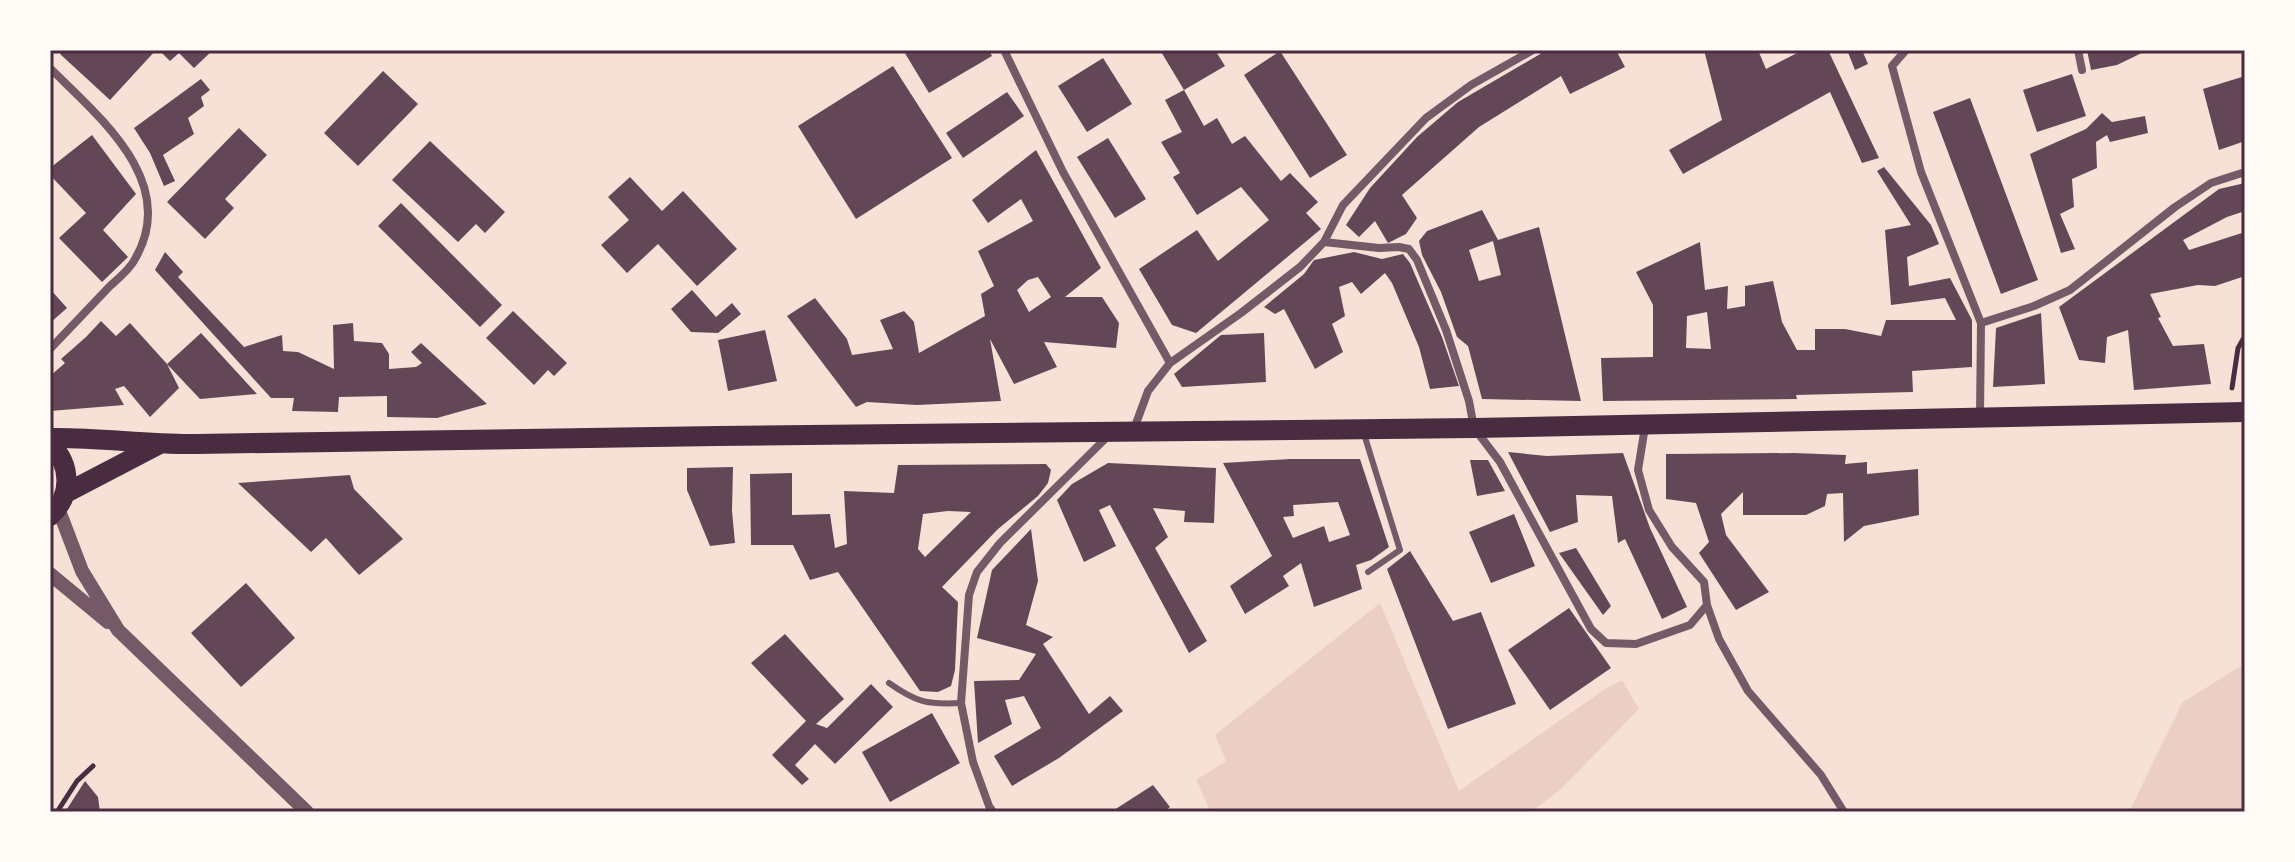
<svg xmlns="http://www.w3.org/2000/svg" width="2295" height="862" font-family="Rubik,sans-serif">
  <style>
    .green { fill: #ebcfc5 }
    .building { fill: #644757; fill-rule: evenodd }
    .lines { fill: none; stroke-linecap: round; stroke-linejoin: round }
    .path { stroke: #4a2c40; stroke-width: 5 }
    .service { stroke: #755966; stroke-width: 6 }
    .minor { stroke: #755966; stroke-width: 8 }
    .tertiary { stroke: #755966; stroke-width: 14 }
    .primary { stroke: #4a2c40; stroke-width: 20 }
    .neatline { fill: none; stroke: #4a2c40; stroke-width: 3 }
  </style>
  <rect width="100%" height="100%" fill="#f7e1d7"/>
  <path class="green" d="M1380 603 1459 791 1605 689 1622 680 1639 709 1560 790 1531 812H1211L1196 780 1226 761 1215 735Z
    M2245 663V812H2129L2182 703Z"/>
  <path class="building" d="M64 50H156L110 100 60 54Z
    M159 50H213L194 68 179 53 170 61Z
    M903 50H989L992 56 929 93Z
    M1160 50H1215L1225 66 1184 90Z
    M1547 50H1616L1625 67 1570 94 1561 76 1479 127 1402 195 1417 218 1406 234 1388 243 1375 221 1359 237 1346 225 1370 188 1417 137 1458 102Z
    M1704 50H1758L1766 69 1797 53 1796 50H1828L1879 158 1862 163 1830 92 1683 174 1669 150 1722 120Z
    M1847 50H1862L1868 64 1855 70Z
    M2087 50H2148L2117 65 2091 70Z
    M1280 51 1347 155 1310 178 1244 75Z
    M1103 58 1132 104 1087 132 1058 86Z
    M893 66 952 158 856 219 798 126Z
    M383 71 418 104 358 166 324 133Z
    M2072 74 2086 116 2037 132 2023 90Z
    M2245 76V141L2219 150 2203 89Z
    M201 79 210 90 201 97 204 106 188 118 194 134 163 155 175 181 164 186 150 153 134 128Z
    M1184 90 1204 126 1217 118 1232 144 1245 136 1281 181 1290 173 1318 202 1306 213 1321 229 1196 333 1172 325 1139 269 1197 230 1218 261 1269 220 1241 187 1197 215 1173 177 1180 173 1161 142 1182 132 1165 100Z
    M1007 92 1024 116 963 158 946 133Z
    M1970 98 2038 280 2001 294 1933 112Z
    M2102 113 2112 122 2145 116 2148 133 2110 142 2107 135 2096 142 2097 168 2072 179 2074 207 2060 214 2075 249 2061 253 2030 154 2086 129Z
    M239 128 267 155 225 199 234 208 205 239 167 202Z
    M92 135 136 194 103 230 128 257 102 282 59 238 86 213 50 175V168Z
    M1108 138 1146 199 1115 218 1077 157Z
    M430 141 505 212 485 233 476 224 458 242 392 180Z
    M1036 150 1101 268 1065 297H1102L1119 323 1116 348 1044 342 1057 367 1014 384 990 339 1001 401 917 405 867 402 856 407 787 316 815 298 847 339 852 355 893 349 880 320 904 311 914 322 919 353 985 316 981 294 994 286 978 251 1033 221 1021 199 988 223 972 200ZM1038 277 1051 297 1029 312 1017 290 1028 280Z
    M1884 167 1931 225 1939 244 1907 257 1909 286 1950 278 1972 320V367L1912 371 1913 392 1796 395 1797 399 1603 401 1601 358 1653 357V305L1636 272 1700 242 1705 290 1728 286 1727 309 1745 306V286L1773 281 1782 322 1797 350H1815V329H1845L1881 336 1886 320H1956L1945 298 1891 305 1885 230 1911 225 1877 171ZM1707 312 1711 349 1686 348 1687 316Z
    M630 177 662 211 683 191 737 249 697 286 658 244 627 273 601 245 629 220 608 197Z
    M2245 183V211L2227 217 2183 240 2189 250 2245 232V276L2215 286 2198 285 2150 294 2161 317 2158 318 2173 346 2204 344 2211 384 2134 390 2128 330 2107 337 2105 363 2079 360 2059 307 2219 189Z
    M401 203 502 305 480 327 378 226Z
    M1482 210 1498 240 1539 227 1581 401 1482 399 1468 346 1457 337 1441 292 1422 255 1419 241 1427 231ZM1493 241 1501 275 1479 281 1469 250Z
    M165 252 183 272 178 277 244 347 282 335 283 351 298 352 334 369 333 325 353 323 354 341 382 343 389 354V369L416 367 422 363 411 352 421 343 487 404 437 418 387 417V396L339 397 338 412 292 411 294 398H271L155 270Z
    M1354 252 1382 259 1403 254 1410 263 1442 337 1459 386 1430 389 1419 347 1392 283 1385 273 1361 294 1352 282 1339 287 1345 316 1332 324 1343 352 1315 369 1284 309 1275 314 1264 307 1304 274 1314 260Z
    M50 289 67 308 50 323Z
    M692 290 716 317 732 303 741 314 718 333 691 332 671 309Z
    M513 311 567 363 554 376 548 370 534 385 486 338Z
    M2041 313 2045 384 1993 387 1996 328Z
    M101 321 116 336 130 323 167 364 179 388 150 417 124 386 115 389 124 405 50 411V376L65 363 61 359 86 337Z
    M765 330 777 381 728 391 718 340Z
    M201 333 257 394 200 399 167 364Z
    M1264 333 1266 382 1182 387 1174 374 1221 335Z
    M1508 452 1547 456 1623 453 1650 528 1687 607 1662 619 1625 539 1618 543 1612 496 1576 495 1578 522 1550 532Z
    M1794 453 1846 455 1845 464 1867 462V474L1918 469 1919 515 1864 526 1844 542 1843 493 1827 494 1825 506 1806 515H1743V492L1721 514 1726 535 1769 592 1736 610 1699 553 1709 542 1696 503 1666 499V454Z
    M1290 459H1360L1389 547 1371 560 1356 565 1362 589 1314 607 1301 563 1283 576 1289 586 1245 614 1230 586 1272 556 1223 463ZM1338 502 1350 535 1329 542 1324 526 1293 538 1283 517 1294 516 1293 505Z
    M1470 460H1488L1505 491 1477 496Z
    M1108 463 1216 468 1214 523 1184 522 1185 511 1153 508 1168 537 1155 548 1207 641 1189 653 1110 505 1099 510 1116 546 1084 562 1057 500 1072 484Z
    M1046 464 1051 470 1048 483 1038 496 998 529 942 587 958 602 955 670 951 686 938 692 920 691 838 572 810 580 793 545H751L750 474 792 473V515L830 514 835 548 847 544 844 491 894 493 898 465ZM948 511 971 512 925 557 918 549 923 514Z
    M733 467 732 511 735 543 710 546 687 490V468Z
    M350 475 354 489 403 539 359 575 326 538 311 552 238 483Z
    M1514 514 1535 566 1491 583 1469 532Z
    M1031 529 1038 581 1026 625 1053 637 1043 644 1089 714 1110 696 1123 711 1059 758 1012 786 994 756 1041 728 1024 696 1005 700 1012 724 978 743 974 681 1019 680 1036 654 977 638 992 570Z
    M1576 548 1611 606 1603 615 1559 553Z
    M1410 551 1453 621 1481 612 1516 704 1448 729 1387 569Z
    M246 583 295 638 241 687 191 633Z
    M1569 608 1611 668 1550 710 1508 650Z
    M785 634 844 699 816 724 827 728 871 684 893 707 835 764 815 744 795 765 809 779 802 785 772 755 806 721 751 663Z
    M932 713 960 763 890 802 862 752Z
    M85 781 98 797 100 812H65Z
    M1153 785 1170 807 1163 812H1111Z"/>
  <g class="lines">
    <path class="path" d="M2232 388 2238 348 2245 336
      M57 812 77 781 93 766"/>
    <path class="service" d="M1364 434 1400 550 1368 572
      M889 683C916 702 927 705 961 703"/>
    <path class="minor" d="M1004 50 1063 172 1170 363
      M1906 50 1892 66 1921 172 1981 323
      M2078 50 2082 70
      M50 68C99 117 180 182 135 259 130 269 119 278 110 286 90 307 70 328 50 349
      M1324 242 1379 248 1399 247 1409 249 1417 260 1446 330 1469 401 1474 428 1500 462 1591 629 1606 643 1636 644 1690 625 1707 605 1704 582 1672 547 1649 510 1638 470 1645 427
      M1980 415 1981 323 2034 306 2070 290 2175 207 2211 183 2245 172
      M1134 429 1148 391 1170 363 1241 313 1300 267 1324 242 1343 205 1426 118 1471 85 1533 50
      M1707 605 1719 639 1748 691 1821 775 1844 812
      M993 812 989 806 973 762 961 703 969 595 977 572 1000 543 1107 437"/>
    <path class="tertiary" d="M58 508 82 571 118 630 307 812
      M50 574 108 622"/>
    <path class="primary" d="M50 438C99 437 148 445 197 444L718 436 1474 428 2245 412
      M50 444C72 465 72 496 50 516
      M66 493 158 445"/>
  </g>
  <rect width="2295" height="862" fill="none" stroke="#fffaf5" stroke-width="104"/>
  <rect x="52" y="52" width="2191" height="758" class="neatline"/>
</svg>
